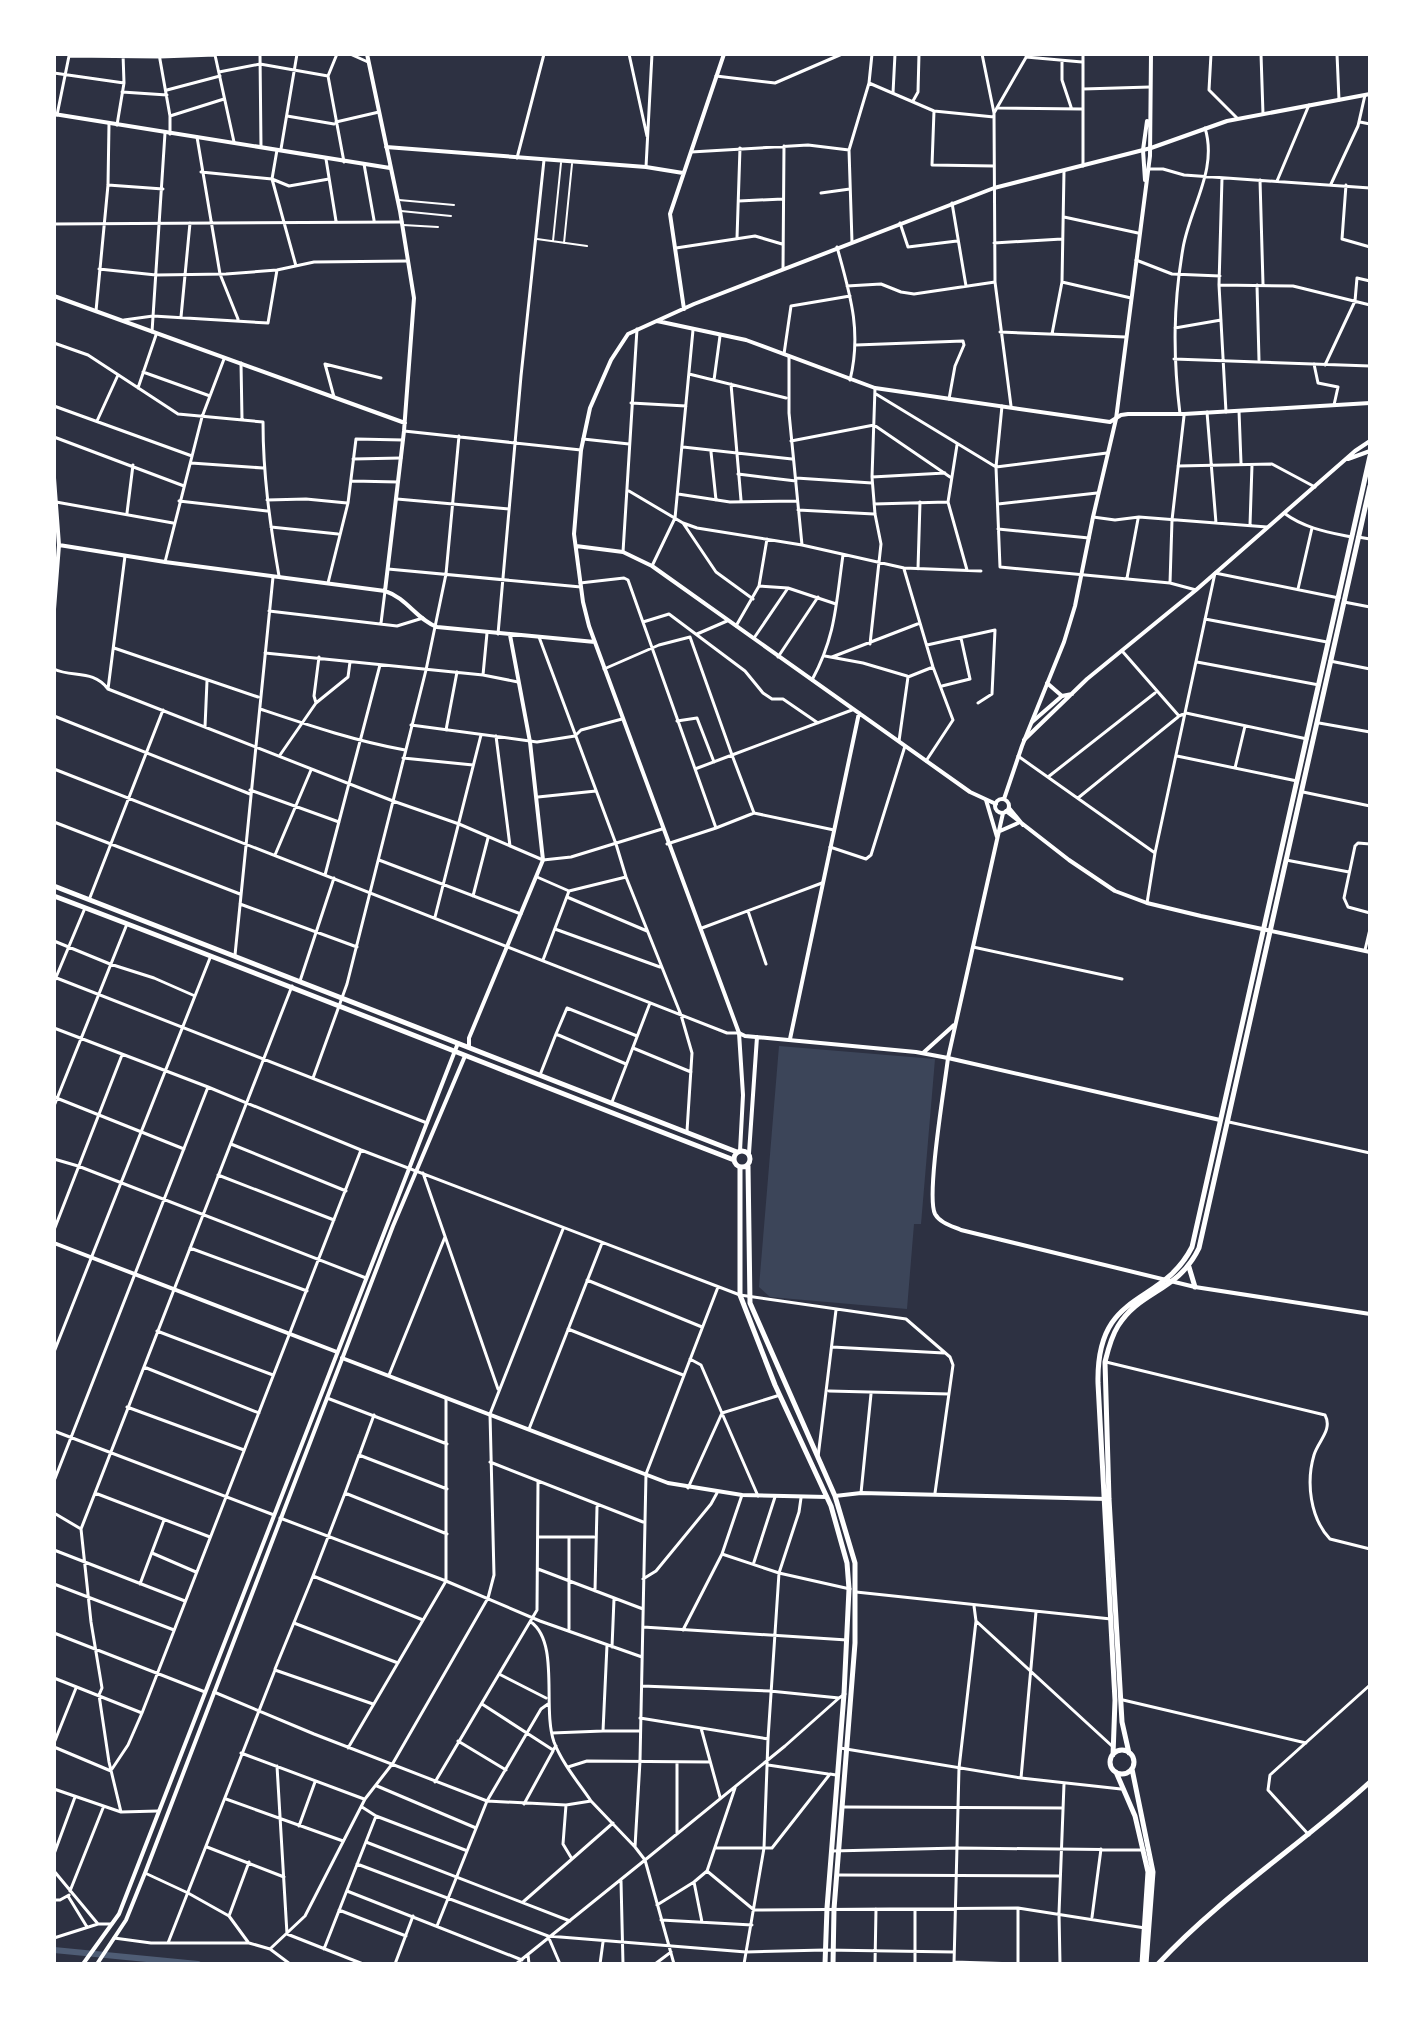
<svg xmlns="http://www.w3.org/2000/svg" width="1424" height="2018" font-family="Overpass,sans-serif">
  <style>
    .green { fill: #3c4559 }
    .lines { fill: none; stroke-linecap: round; stroke-linejoin: round }
    .canal { stroke: #4f5d75; stroke-width: 6 }
    .pedestrian { stroke: #fff; stroke-width: 2 }
    .minor { stroke: #fff; stroke-width: 3 }
    .tertiary { stroke: #fff; stroke-width: 4 }
    .secondary { stroke: #fff; stroke-width: 4 }
    .primary { stroke: #fff; stroke-width: 5 }
  </style>
  <rect width="100%" height="100%" fill="#2d3142"/>
  <path class="green" d="M779 1046 935 1059 921 1224H914L907 1309 770 1297 759 1287Z"/>
  <g class="lines">
    <path class="canal" d="M54 1950 198 1964"/>
    <path class="pedestrian" d="M399 200 454 205
      M401 211 451 216
      M403 225 438 227
      M537 239 587 246
      M553 241 561 163
      M564 243 572 164"/>
    <path class="minor" d="M159 54 170 116V134
      M260 54 261 147
      M337 54 328 76 344 162
      M350 54 368 62
      M629 54 647 136
      M982 54 994 113
      M1211 54 1209 90 1237 118
      M1261 54 1263 114
      M1307 54H1329
      M1337 54 1339 100
      M215 55 234 142
      M69 56 160 57 215 55
      M1026 57 1082 62
      M1062 61V80L1071 107
      M219 72 260 64 328 76
      M54 73 124 83
      M716 76 775 83 842 54
      M869 83 934 111 994 117
      M1083 89 1150 87
      M167 90 220 76
      M122 92 167 95
      M893 93 895 54
      M913 101 918 92 919 54
      M998 108 1082 109
      M934 111 932 165 994 166
      M57 115 69 56
      M170 116 224 99
      M287 116 334 124
      M336 122 379 112
      M1360 122 1370 124
      M117 125 124 83 123 54
      M197 137 220 274 238 319
      M281 149 297 54
      M277 150 272 179 296 266
      M691 152 808 145 849 150
      M517 158 544 54
      M326 159 336 221
      M364 164 374 220
      M1083 166V54
      M646 167 652 54
      M1149 169H1163L1184 175 1370 188
      M201 172 272 179 289 186 329 179
      M1222 178 1219 285 1226 412
      M1260 180 1263 284
      M1277 181 1309 105
      M1331 184 1358 126 1365 95
      M108 185 163 189
      M1346 185 1342 239 1370 247
      M821 193 850 189
      M739 201 783 199
      M952 203 966 286
      M1064 217 1138 233
      M900 223 908 247 957 241
      M54 224 402 222
      M737 238 740 148
      M852 242 849 150 869 83 872 54
      M994 243 1062 239
      M837 247C850 294 862 331 850 380
      M676 248 755 236 782 244
      M1136 260 1172 274 1220 276
      M99 269 156 275 226 274 277 270 314 262 408 261
      M783 269 784 146
      M1062 282 1131 298
      M1219 285 1293 286 1370 305
      M1257 285 1259 360
      M847 286 881 284 901 292 914 294 995 282
      M96 311 108 185 109 124
      M181 317 190 223
      M124 320 153 316 268 323 277 270
      M1175 328 1221 320
      M152 332 165 133
      M1000 332 1126 337
      M1052 334 1062 282 1064 171
      M54 343 88 355 178 414 263 422C263 475 270 524 279 576
      M856 345 963 341 964 345 955 366 949 399
      M784 354 791 306 850 296
      M789 356V413L802 545
      M1174 359 1370 366
      M241 363 242 419
      M1314 364 1318 383 1338 387 1334 405
      M1325 365 1355 301 1357 278 1370 281
      M143 372 210 396
      M689 374 786 398
      M714 380 720 336
      M731 384 741 500
      M138 388 156 335
      M876 394 996 467 1107 453
      M334 397 325 364 381 378
      M631 403 686 406
      M54 406 192 456
      M1002 406 996 467 1000 567 1170 583 1196 590
      M1011 406 995 282 994 113 1028 54
      M1239 411 1241 463
      M1207 412 1216 523
      M1180 414C1173 356 1173 306 1183 248 1190 207 1218 170 1205 128
      M97 421 118 375
      M404 431 581 450
      M54 437 184 486
      M583 439 629 444
      M791 441 874 425 950 477
      M957 445 948 502 967 570
      M683 447 792 459
      M711 452 716 500
      M353 459 401 458
      M191 463 263 468
      M1178 466 1272 464 1315 487
      M738 474 796 481
      M872 477 945 473
      M796 478 872 483
      M352 481 398 482
      M629 491 683 523 716 572 753 599
      M678 494 730 502 797 501
      M397 499 509 509
      M267 500 306 499 347 503
      M179 501 267 511
      M56 502 173 523
      M874 504 947 502
      M998 504 1097 493
      M798 510 874 514
      M127 513 133 465
      M1284 513C1304 528 1327 532 1351 537
      M1093 517 1115 520 1139 517 1267 527
      M683 523 697 528 802 545 904 568 981 571
      M1250 525 1252 465
      M271 527 338 534
      M998 529 1089 538
      M1358 537 1370 539
      M623 552 637 329
      M165 562 202 417 224 359
      M652 566 675 518 693 330
      M388 569 581 587
      M904 569 933 667 953 720 926 761
      M918 569 920 502
      M1127 578 1138 519
      M328 583 348 503 356 439 403 440
      M580 583 624 578 628 580 716 828
      M1170 583 1172 520 1184 416
      M759 586 767 539
      M1298 589 1312 528
      M1344 602 1370 607
      M269 611 397 626 423 618
      M1205 619 1327 642
      M643 622 669 614 745 671 763 693 772 699H783L818 723
      M381 623 385 591
      M736 626 759 586 788 588 836 604
      M498 634 521 376 544 160
      M697 634 727 621
      M539 637 616 844 626 877 681 1015 692 1053 687 1131
      M690 637 732 755 695 769
      M754 638 788 588
      M870 644 881 544 875 514 872 477 875 388
      M927 645 995 630 992 694 978 703
      M114 648 258 697
      M1123 652 1179 716 1186 713 1307 739
      M265 653 483 675 518 682
      M825 656 863 663 907 676
      M778 657 818 597
      M832 657 920 623
      M1330 661 1370 669
      M1197 662 1319 685
      M54 669C72 678 93 669 108 689L393 801 459 824 543 860 571 857 662 829
      M604 669 659 645 690 637
      M483 675 487 633
      M812 680C836 636 836 603 843 555
      M942 686 970 679 961 638
      M108 689 125 556
      M316 703 314 696 319 657
      M260 709C308 725 355 741 405 750
      M54 716 250 794
      M677 721 697 718 714 762
      M1319 723 1370 732
      M411 725 537 742 575 736 581 730 622 719
      M205 727 207 681
      M446 730 457 672
      M496 736 510 846
      M899 741 908 677 933 667
      M280 755 316 703 348 677 350 662
      M1018 756 1155 853
      M1177 756 1297 781
      M403 758 473 765
      M1235 768 1245 726
      M54 769 727 1033H739
      M1048 777 1155 693
      M250 790 339 822
      M1303 792 1370 806
      M538 797 596 791
      M1078 798 1178 717
      M54 822 240 894
      M834 830 754 813 732 755 852 710
      M667 844 716 828 754 813
      M1370 844 1358 843 1355 846 1344 898 1348 907 1370 913
      M830 847 866 859 871 855 905 746
      M275 855 311 770
      M379 860 521 914
      M1286 860 1349 872
      M325 875 380 665
      M537 877 569 891
      M473 896 488 838
      M567 897 647 931
      M89 900 163 710
      M1147 903 1155 853 1215 573 1339 598
      M240 904 357 947
      M748 911 766 964
      M435 917 481 735
      M702 928 822 883
      M555 929 660 967
      M54 941 110 964 154 978 195 996
      M973 947 1122 979
      M1365 950 1370 929
      M235 955 273 577
      M543 960 569 891 626 877
      M54 977 427 1123
      M300 981 334 878
      M54 982 85 908
      M54 1028 208 1087 361 1150 740 1295 906 1319 950 1357 953 1365 935 1493
      M633 1048 691 1072
      M626 1064 556 1034 567 1008 637 1036
      M540 1075 556 1034
      M313 1078 347 984 426 670 446 574 459 436
      M54 1097 184 1149
      M612 1102 650 1003
      M54 1106 127 924
      M1229 1122 1370 1153
      M231 1144 346 1191
      M54 1159 78 1166 366 1278
      M423 1173 498 1389
      M218 1175 334 1220
      M54 1230 122 1055
      M190 1248 307 1291
      M587 1280 702 1327
      M568 1329 683 1375
      M157 1331 273 1375
      M832 1347 944 1353
      M54 1352 210 958
      M690 1359 701 1365 758 1496
      M1106 1362 1325 1415C1333 1430 1318 1441 1314 1455 1306 1482 1310 1518 1330 1539L1370 1549
      M144 1367 259 1413
      M389 1375 445 1237
      M829 1391 949 1394
      M327 1398 447 1444
      M127 1407 244 1450
      M529 1429 602 1243
      M54 1431 274 1515
      M360 1453 374 1415
      M818 1457 836 1310
      M490 1462 643 1522
      M54 1481 208 1087
      M688 1488 722 1413 780 1395
      M95 1493 210 1537
      M345 1493 359 1455 447 1489
      M861 1493 871 1394
      M54 1513 81 1529
      M280 1518 446 1581 540 1621 642 1657
      M538 1537H594
      M569 1537V1629
      M54 1550 185 1601
      M152 1553 196 1572
      M722 1554 779 1573 850 1589
      M754 1562 775 1497
      M538 1569 643 1609
      M313 1576 345 1493 447 1534
      M643 1579 656 1571 711 1504 717 1493
      M54 1584 174 1630
      M140 1584 164 1520
      M595 1591 597 1507
      M856 1592 1111 1619
      M974 1606 976 1621 1112 1746
      M531 1622C560 1643 542 1708 554 1742 562 1763 578 1782 591 1801
      M294 1623 398 1663
      M643 1627 847 1640
      M683 1630 722 1554 742 1495
      M54 1633 205 1692
      M607 1645 603 1731H640
      M612 1647 614 1599
      M275 1669 313 1576 423 1620
      M499 1674 546 1698
      M54 1678 142 1713
      M642 1686 770 1691 839 1698 845 1694
      M214 1692 314 1734 487 1801 566 1805 591 1801 635 1847
      M1123 1700 1306 1743
      M482 1704 553 1750 556 1746
      M640 1718 768 1739 764 1848 744 1964
      M701 1728 720 1797
      M552 1733 603 1731
      M768 1739 779 1573 799 1512 801 1498
      M458 1741 506 1770
      M54 1743 76 1688
      M54 1747 111 1771
      M348 1748 446 1581V1398
      M840 1748 1021 1778 1121 1789
      M241 1753 364 1799
      M768 1765 828 1774
      M277 1766 287 1934 363 1964
      M568 1767 587 1761 710 1762
      M112 1769 128 1745 142 1713 361 1150
      M1021 1778 1036 1612
      M435 1782 537 1610 538 1482
      M377 1786 476 1828
      M54 1789 121 1812 158 1811
      M226 1799 343 1841
      M524 1804 553 1751
      M566 1805 563 1844 572 1859
      M362 1807 376 1816 465 1850
      M843 1807 1062 1808
      M121 1812 109 1762 99 1695 102 1688 91 1622 81 1529 292 986
      M299 1826 315 1782
      M677 1834V1762
      M1309 1835 1268 1790 1270 1775 1370 1685
      M366 1842 570 1921
      M207 1847 284 1877
      M716 1848H772L830 1774 836 1775
      M832 1851 959 1848 1144 1850
      M54 1854 75 1797
      M357 1864 548 1936
      M54 1871 98 1924
      M707 1871 754 1910 1018 1908 1145 1928
      M145 1873 188 1893 229 1916 249 1862
      M838 1875 1060 1876
      M621 1881 623 1964
      M694 1882 702 1922
      M70 1891 103 1808
      M347 1891 522 1960
      M68 1896 87 1927
      M54 1900H60L69 1895
      M523 1902 613 1823
      M657 1905 694 1882 707 1871 735 1788
      M339 1910 406 1936
      M229 1916 248 1942
      M1092 1917 1101 1849
      M661 1920 752 1925
      M437 1926 487 1801 541 1709 548 1704
      M54 1938 98 1924H112
      M114 1938 151 1943H249L270 1949 290 1964
      M168 1943 275 1670 373 1704
      M270 1949 305 1916 365 1799 393 1763 488 1598 494 1575 490 1414 563 1229
      M324 1949 376 1816
      M528 1955 529 1964
      M954 1962 1019 1964
      M395 1964 413 1916
      M516 1964 645 1860 635 1847 640 1761 646 1474 718 1287
      M560 1964 548 1936 746 1952 825 1950 954 1952
      M600 1964 603 1942
      M655 1964 671 1952
      M674 1964 645 1860 785 1746 839 1698
      M875 1964 876 1909
      M915 1964V1909
      M954 1964 959 1768 976 1621
      M1018 1964V1908
      M1060 1964 1059 1913 1064 1784"/>
    <path class="tertiary" d="M367 54 400 211 414 298 404 431 385 591
      M54 114 390 168
      M386 147 646 167 683 173
      M54 296 405 423
      M684 309 670 214 724 54
      M657 321 746 340 875 388 1110 422 1121 415 1128 414H1184L1370 403
      M1348 459 1370 451
      M54 478 59 545 54 609
      M59 545 165 562 385 591C407 598 417 620 437 627L595 642
      M576 546 623 552 652 566 970 792 996 804
      M1032 722 1062 696 1072 694
      M1024 740 1087 679 1196 590 1355 451 1370 441
      M1009 808 1023 825
      M1006 811 1069 860 1115 891 1147 903 1201 916 1370 952
      M739 1033 589 626 583 602 574 534 581 450 590 408 611 360 628 334 694 304 994 188 1151 148 1227 121 1370 94
      M790 1039 859 713
      M469 1047V1038L543 860 530 742 510 635
      M1220 1120 948 1058C945 1084 926 1196 935 1214 940 1223 952 1226 961 1230L1195 1287 1370 1314
      M54 1243 337 1352
      M342 1358 668 1483 742 1495 827 1497
      M835 1496 861 1493 1107 1499"/>
    <path class="secondary" d="M1145 180 1143 150 1147 121
      M1047 683 1062 696
      M1004 799 1022 746 1064 642 1075 606 1093 517 1116 419 1150 156 1151 54
      M995 806a7 7 0 1 1 14 0a7 7 0 1 1-14 0Z
      M986 800 997 837
      M1000 831 1018 823
      M923 1053 954 1025
      M740 1151 743 1095 739 1033 745 1036 916 1052 948 1058 1003 813
      M749 1153 757 1037
      M83 1964 119 1914 458 1043
      M97 1964 126 1920 145 1873 393 1226 465 1056"/>
    <path class="primary" d="M54 886 737 1152
      M54 896C282 982 507 1073 734 1160
      M734 1159a8 8 0 1 1 16 0a8 8 0 1 1-16 0Z
      M748 1166 750 1303 835 1496 855 1563V1643L834 1909 833 1964
      M740 1167V1295L775 1385 831 1506 847 1563 849 1589 844 1694 827 1908 825 1964
      M1189 1267 1195 1287
      M1110 1762a12 12 0 1 1 24 0a12 12 0 1 1-24 0Z
      M1129 1753 1122 1722 1109 1499 1105 1362C1108 1350 1111 1337 1118 1326 1140 1290 1178 1292 1199 1248L1370 486
      M1113 1755 1115 1700 1098 1383C1096 1288 1161 1308 1192 1247L1370 456
      M1132 1769 1153 1872 1146 1964
      M1116 1772 1135 1816 1148 1872 1142 1964
      M1158 1964C1221 1896 1301 1845 1370 1782"/>
  </g>
  <rect width="1424" height="2018" fill="none" stroke="#ffffff" stroke-width="112"/>
</svg>
